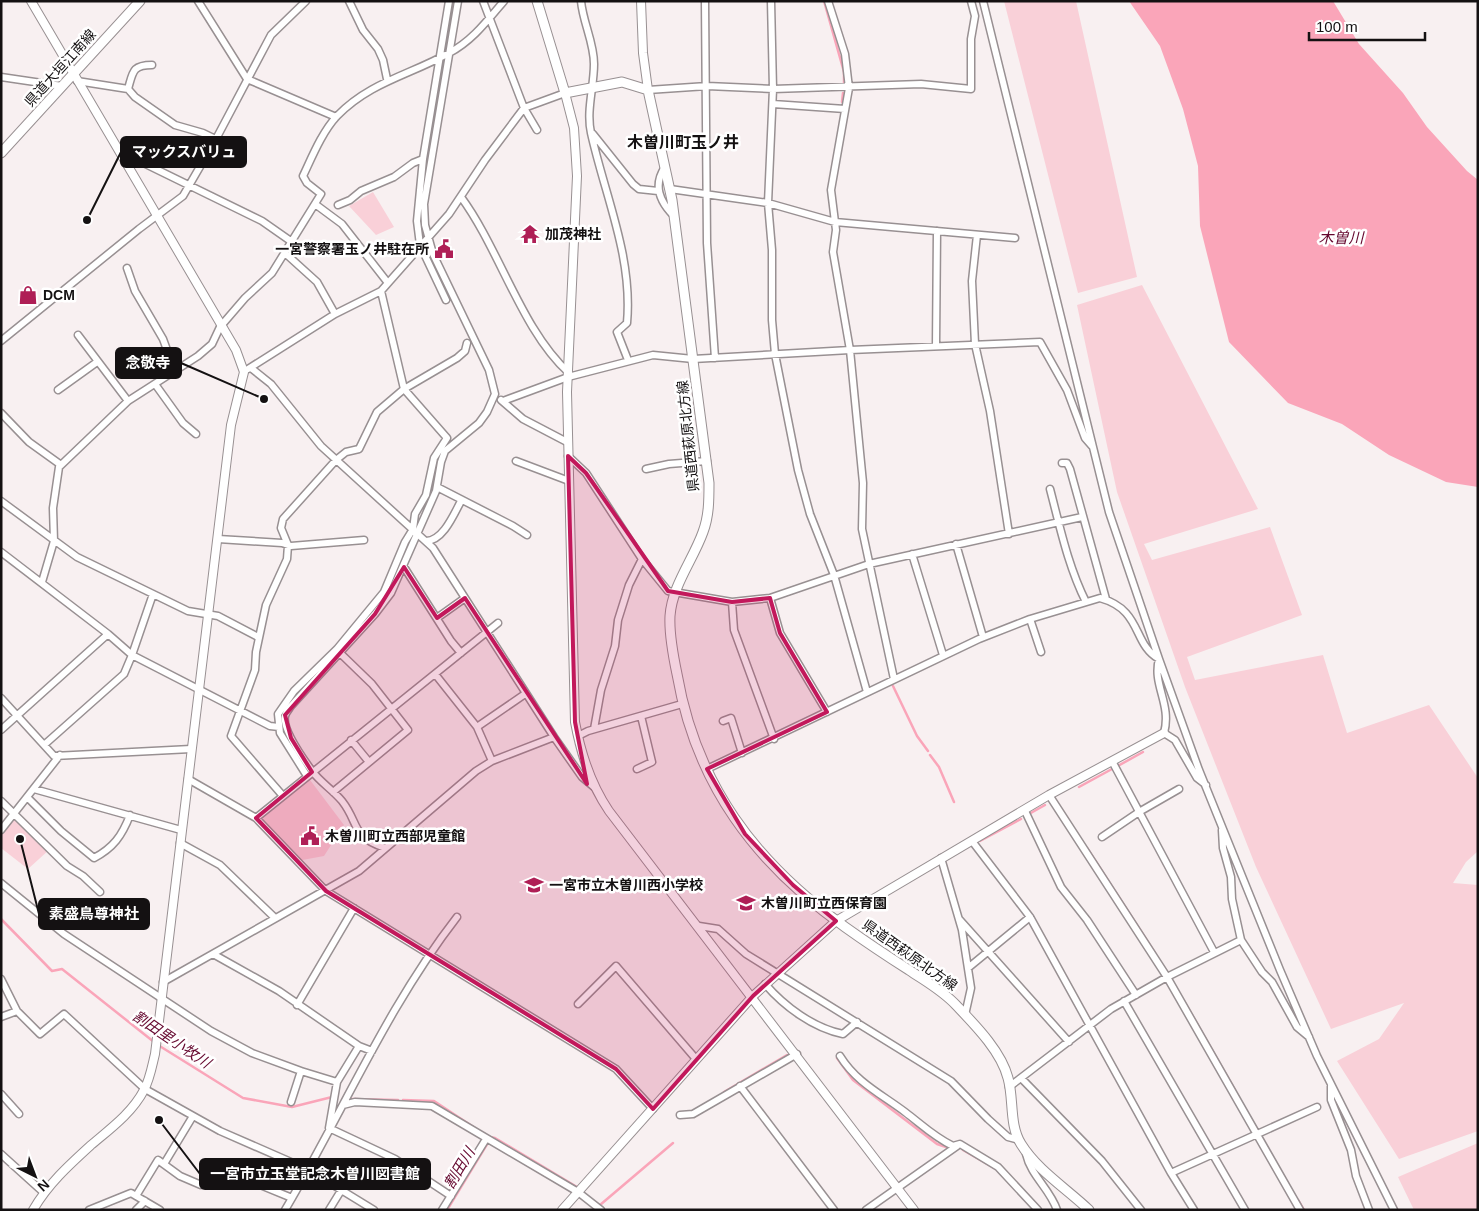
<svg xmlns="http://www.w3.org/2000/svg" width="1479" height="1211" font-family="Helvetica,'Noto Sans JP',sans-serif">
  <style>
    .green { fill: #f9d0d8 }
    .water { fill: #faa5b9 }
    .lines { fill: none; stroke-linecap: round; stroke-linejoin: round }
    .stream { stroke: #faa5b9; stroke-width: 2.5 }
    .minor-casing { stroke: #989092; stroke-width: 9 }
    .tertiary-casing { stroke: #989092; stroke-width: 10 }
    .secondary-casing { stroke: #989092; stroke-width: 11 }
    .minor { stroke: #fff; stroke-width: 6 }
    .tertiary { stroke: #fff; stroke-width: 8 }
    .secondary { stroke: #fff; stroke-width: 9 }
    .marked { fill: #c2185b; fill-opacity: 0.2; stroke: #c2185b; stroke-width: 4; stroke-linejoin: round }
    .labels { text-anchor: middle; dominant-baseline: central; stroke-width: 5; stroke-linejoin: round; paint-order: stroke }
    .street-label { font-size: 14px; fill: #141112; stroke: #fff }
    .poi-label { font-size: 14px; font-weight: bold; fill: #141112; stroke: #fff; text-anchor: start }
    .water-label { font-size: 15px; font-style: italic; fill: #65072e; stroke: #fff }
    .quarter-label { font-size: 16px; font-weight: bold; fill: #141112; stroke: #fff }
    .leader { fill: none; stroke: #141112; stroke-width: 2 }
    .callout-dot { fill: #141112; stroke: #fff; stroke-width: 2 }
    .callout { fill: #141112; stroke: #141112; stroke-width: 2 }
    .callout-label { font-size: 15px; text-anchor: middle; font-weight: bold; fill: #fff }
  </style>
  <rect width="100%" height="100%" fill="#f8f0f1"/>
  <path class="green" d="M1004 1H1076L1137 277 1078 293Z
    M373 192 394 227 376 235 349 206Z
    M1142 285 1258 509 1144 544 1152 560 1270 527 1302 615 1187 657 1195 680 1323 655 1347 733 1429 705 1478 778V851L1466 862 1453 883 1478 885V1131L1399 1159 1337 1061 1379 1039 1404 1003 1331 1029 1256 867 1185 687 1117 492 1077 305Z
    M307 776 344 825 324 856 297 861 256 818Z
    M14 815 50 849 28 869 1 848V830Z
    M1478 1143V1210H1414L1398 1177Z"/>
  <path class="water" d="M1129 1H1333L1359 44 1403 93 1427 127 1467 171 1478 180V487L1446 482 1389 455 1342 424 1288 403 1229 342 1200 226 1198 166 1183 109 1160 46Z"/>
  <g class="lines">
    <path class="stream" d="M824 1 844 72V83
      M842 102 843 93
      M893 686 917 736 928 751
      M930 755 939 767 954 802
      M1116 767 1143 752
      M1079 787 1112 769
      M1029 814 1045 805
      M980 841 1021 819
      M1087 848 1155 953
      M1 919 52 971 62 969 154 1042
      M1184 1001 1235 1090
      M158 1045 243 1098 292 1107 332 1097
      M837 1058 853 1080 937 1144 946 1147
      M724 1092 787 1055
      M351 1099 398 1100
      M403 1100 434 1101 475 1128
      M490 1137 495 1138 577 1187
      M963 1150 996 1169
      M1298 1200 1304 1210
      M600 1205 673 1143
      M447 1210 489 1141"/>
    <g class="minor-casing">
      <path id="minor" d="M198 1 247 79 336 117
        M349 1 363 30 378 49 383 60 387 79
        M483 1 524 108 537 130
        M581 1C583 23 594 42 594 64 594 87 586 111 591 133 605 196 633 257 627 323L617 332 628 360
        M705 1 707 243 715 358
        M771 1 773 89 768 203 772 250V320L775 354 798 470 810 514 834 575 867 692
        M828 1 845 54 849 88 831 190 836 230 833 252 850 350 863 483 862 529 894 679
        M983 1 1109 512 1159 659 1199 770 1280 970 1317 1056 1394 1210
        M152 65C132 65 133 72 128 89L135 97 175 125 203 133 236 149
        M1 77 62 86
        M77 81 128 89
        M648 90 707 86 773 89 921 84 971 89V39L975 16 971 1
        M773 104 845 109
        M593 134 633 184 639 189 658 191
        M119 151 262 221 292 242
        M665 167C653 185 659 201 674 216
        M670 189 768 203 835 222 1015 238
        M461 197C500 250 522 331 569 373
        M315 204 342 224 388 283
        M338 205 350 200 361 191 394 177 413 163 423 159
        M977 235 972 281 975 344 990 411 1009 534
        M286 254 317 282 335 314
        M127 268 135 291 163 339 174 369
        M446 300 420 245 417 221 423 159 449 1
        M78 335 128 401
        M1 341 139 229 183 196 216 139 271 35 306 1
        M936 346 937 231
        M251 368 271 384 321 446 433 548 554 737 582 777 594 787
        M248 369 335 314 381 291 449 214 485 160 524 108 565 93
        M155 384 183 423 196 434
        M58 390 97 362
        M501 400 523 419 567 442
        M503 401 568 377 653 355 693 359 850 350 1040 342 1067 390 1085 438 1092 446
        M1 413 29 442 61 465
        M568 456 586 473 642 559 668 591 732 602 770 598 869 564 1082 517
        M516 461 569 481
        M1062 463H1067L1070 469 1106 599
        M646 469 669 464 707 461
        M437 487 513 526 527 535
        M1050 489C1060 527 1068 566 1086 602
        M1 501 77 557 188 611 218 616 258 637
        M218 539 282 543 291 546 364 540
        M426 541C443 541 454 514 461 501
        M956 544 983 637
        M1 552 108 634 132 655 270 726 279 727
        M912 554 943 655
        M404 567 451 641 461 653
        M42 582 54 541 53 508 59 467 128 401 198 356 212 344 220 327 245 298 272 273 321 194 307 183 303 176C312 157 322 132 337 116 370 82 410 75 449 53 472 41 487 21 504 1
        M770 598 780 633 827 712
        M732 602 734 630 774 739
        M437 618 465 598
        M1030 619 1041 652
        M435 674 477 727 492 761
        M1 698 54 756 191 749
        M723 721 731 718 742 753
        M477 727 525 694
        M594 729 601 690 615 646 618 620 629 585 642 559
        M1 730 108 634
        M578 736 588 731 682 704
        M351 740 369 762
        M44 745 124 674 132 655 153 594
        M1112 761 1214 952
        M637 769 652 762 641 716
        M707 769 979 639 1030 619 1100 598C1143 610 1132 644 1159 659 1152 685 1172 704 1164 733L1175 740 1197 778 1206 785
        M307 776 280 733 278 714 294 691 337 649 384 592 405 542 413 529 415 514 426 495 434 458 447 438 404 389 381 291
        M188 779 256 818 326 891 616 1069 653 1109
        M34 789 181 830
        M333 792 408 730 372 684 340 653
        M1049 795 1167 977 1300 1210
        M283 796 231 736 255 670 256 652 266 605 287 559 288 545 281 528 283 519 336 460 346 452 359 449 377 412 404 389 457 358 465 351 467 343
        M27 797 61 831 94 858C113 848 122 836 130 815
        M1 801 67 866 83 876 100 892
        M1025 811 1061 887 1087 920 1136 995
        M256 818 498 623
        M1 830 60 755
        M1222 830 1223 848 1231 877 1232 899 1241 940 1262 972 1272 982 1297 1027 1309 1037
        M1102 837 1139 812 1179 789
        M972 841 1030 917 1171 1173 1194 1210
        M180 843 220 865 275 918
        M385 848C350 836 360 824 342 801 333 790 320 782 312 771 304 760 282 729 285 716 286 712 289 709 291 706L375 614 391 593 436 491 441 462 445 451 479 423 487 412 495 394 489 370 433 254 425 225 424 204 458 1
        M941 858 962 930 971 988 965 1015
        M1 883 64 934 211 1031 252 1053 301 1071 291 1102
        M959 919 1069 1042
        M699 926 718 929 746 954 951 1081 988 1119 1008 1137 1019 1140
        M213 954 279 991 359 1046 372 1051
        M968 968 1030 917
        M1 979 17 1011 40 1034 64 1014 145 1089 220 1131 307 1169 374 1210
        M163 982 359 871 476 771 492 761 554 737
        M765 984C784 1006 813 1028 843 1034L857 1022
        M1124 1001 1245 1210
        M578 1004 616 966 696 1059
        M297 1005 354 908
        M1 1017 17 1011
        M359 1046 337 1082 329 1128 395 1159 451 1196
        M840 1056C856 1082 881 1094 905 1112 921 1124 934 1137 953 1146L960 1144 998 1167 1038 1210
        M301 1071 337 1082
        M1021 1078 1102 1161 1141 1210
        M740 1086 834 1210
        M1331 1086V1100L1351 1150 1356 1176 1369 1210
        M1009 1087 1111 1009 1167 977 1241 940
        M1 1094 19 1114
        M343 1105 355 1102 432 1106 578 1192 601 1210
        M680 1115 693 1114 797 1054
        M1 1154 43 1192
        M1026 1154C1031 1176 1050 1189 1057 1210
        M164 1164 193 1116
        M1171 1173 1317 1107
        M136 1196 158 1160 180 1176 201 1185 226 1177 248 1180 292 1198
        M89 1210 131 1193 160 1210
        M136 1210 145 1201
        M285 1210C343 1112 387 1007 457 917
        M329 1210 342 1189
        M442 1210 486 1139
        M866 1210 957 1146"/>
    </g>
    <g class="tertiary-casing">
      <path id="tertiary" d="M31 1 236 350 244 372 231 425 155 1054C152 1066 150 1079 144 1090 132 1113 110 1129 91 1145 69 1165 48 1184 33 1210
        M641 1 643 53 648 90
        M565 93 574 128 577 176 567 392 575 722C581 754 590 783 609 811L914 1210
        M562 1210 753 996 836 921 1049 795 1164 733"/>
    </g>
    <g class="secondary-casing">
      <path id="secondary" d="M537 1 565 93 622 82 648 90 672 200 709 483C709 500 709 516 703 532 693 560 672 586 670 616 669 635 673 655 677 674 696 784 755 863 845 927 866 942 887 956 909 970 925 981 942 990 956 1005 975 1025 1001 1051 1008 1078 1014 1099 1009 1125 1021 1144 1037 1170 1067 1189 1089 1210
        M1 153 140 1"/>
    </g>
    <use href="#minor" class="minor"/>
    <use href="#tertiary" class="tertiary"/>
    <use href="#secondary" class="secondary"/>
  </g>
  <path class="marked" d="M568 456 586 473 668 591 732 602 770 598 780 633 827 712 707 769 745 834 793 885 836 921 753 996 653 1109 616 1069 326 891 256 818 312 772 291 738 285 715 375 614 404 567 437 618 465 598 587 784 575 722Z"/>
  <defs>
    <g id="temple-bare" transform="scale(1.5)"><path d="M0-6L5-2H3V0L6.5 2.5H4V6H1.5V3h-3V6H-4V2.5H-6.5L-3 0V-2H-5Z" fill="#af1f56" stroke="#fff" stroke-width="2.5" paint-order="stroke"/></g>
    <g id="civic-bare" transform="scale(1.5)"><path d="M-.6-6.5H3V-4.5H.6V-3L4-1V1h2V6H-6V1h2V-1L-.6-3ZM-1.2 2.5V6h2.4V2.5Z" fill="#af1f56" stroke="#fff" stroke-width="2.5" paint-order="stroke"/></g>
    <g id="shop-bare" transform="scale(1.5)"><path d="M-5-2.5h2.3a2.7 3.5 0 0 1 5.4 0H5L5.5 6h-11ZM-1.5-2.5h3a1.5 2.3 0 0 0-3 0Z" fill="#af1f56" stroke="#fff" stroke-width="2.5" paint-order="stroke"/></g>
    <g id="school-bare" transform="scale(1.5)"><path d="M0-5L7-2L0 1L-7-2ZM-4 1L0 2.5L4 1V4Q0 6-4 4Z" fill="#af1f56" stroke="#fff" stroke-width="2.5" paint-order="stroke"/></g>
  </defs>
  <g fill-rule="evenodd">
    <use href="#temple-bare" x="530" y="234"/>
    <use href="#civic-bare" x="444" y="249"/>
    <use href="#shop-bare" x="28" y="295"/>
    <use href="#civic-bare" x="310" y="836"/>
    <use href="#school-bare" x="534" y="885"/>
    <use href="#school-bare" x="746" y="903"/>
  </g>
  <g class="labels">
    <g class="street-label">
      <text transform="translate(60 68) rotate(-48)">県道大垣江南線</text>
      <text transform="translate(688 436) rotate(-96)">県道西萩原北方線</text>
      <text transform="translate(910 955) rotate(35)">県道西萩原北方線</text>
    </g>
    <g class="poi-label">
      <text x="545" y="234">加茂神社</text>
      <text x="429" y="249" text-anchor="end">一宮警察署玉ノ井駐在所</text>
      <text x="43" y="295">DCM</text>
      <text x="325" y="836">木曽川町立西部児童館</text>
      <text x="549" y="885">一宮市立木曽川西小学校</text>
      <text x="761" y="903">木曽川町立西保育園</text>
    </g>
    <g class="water-label">
      <text x="1341" y="237">木曽川</text>
      <text transform="translate(172 1039) rotate(34)">割田里小牧川</text>
      <text transform="translate(459 1168) rotate(-59)">割田川</text>
    </g>
    <g class="quarter-label">
      <text x="683" y="142">木曽川町玉ノ井</text>
    </g>
  </g>
  <path class="leader" d="M87 220L121 152M264 399L181 363M20 839L39 914M159 1120L200 1174"/>
  <g class="callout-dot">
    <circle cx="87" cy="220" r="5"/>
    <circle cx="264" cy="399" r="5"/>
    <circle cx="20" cy="839" r="5"/>
    <circle cx="159" cy="1120" r="5"/>
  </g>
  <g class="callout">
    <rect x="121" y="137" width="125" height="30" rx="5"/>
    <rect x="116" y="348" width="65" height="30" rx="5"/>
    <rect x="39" y="899" width="110" height="30" rx="5"/>
    <rect x="200" y="1159" width="230" height="30" rx="5"/>
  </g>
  <g class="callout-label">
    <text x="184" y="157">マックスバリュ</text>
    <text x="148" y="368">念敬寺</text>
    <text x="94" y="919">素盛鳥尊神社</text>
    <text x="315" y="1179">一宮市立玉堂記念木曽川図書館</text>
  </g>
  <rect width="1479" height="1211" fill="none" stroke="#141112" stroke-width="5"/>
  <g transform="translate(35 1176) rotate(138)" stroke="#ffffff" stroke-width="4" paint-order="stroke">
  <path d="M0-4L9 19L0 12L-9 19Z" fill="#141112"/>
  <text y="-8" font-size="14" font-weight="bold" text-anchor="middle" fill="#141112">N</text>
  </g>
  <path d="M1309 32v8h116v-8" fill="none" stroke="#141112" stroke-width="2.5"/>
  <text x="1316" y="32" font-size="15" fill="#141112" stroke="#ffffff" stroke-width="4" paint-order="stroke">100 m</text>
</svg>
